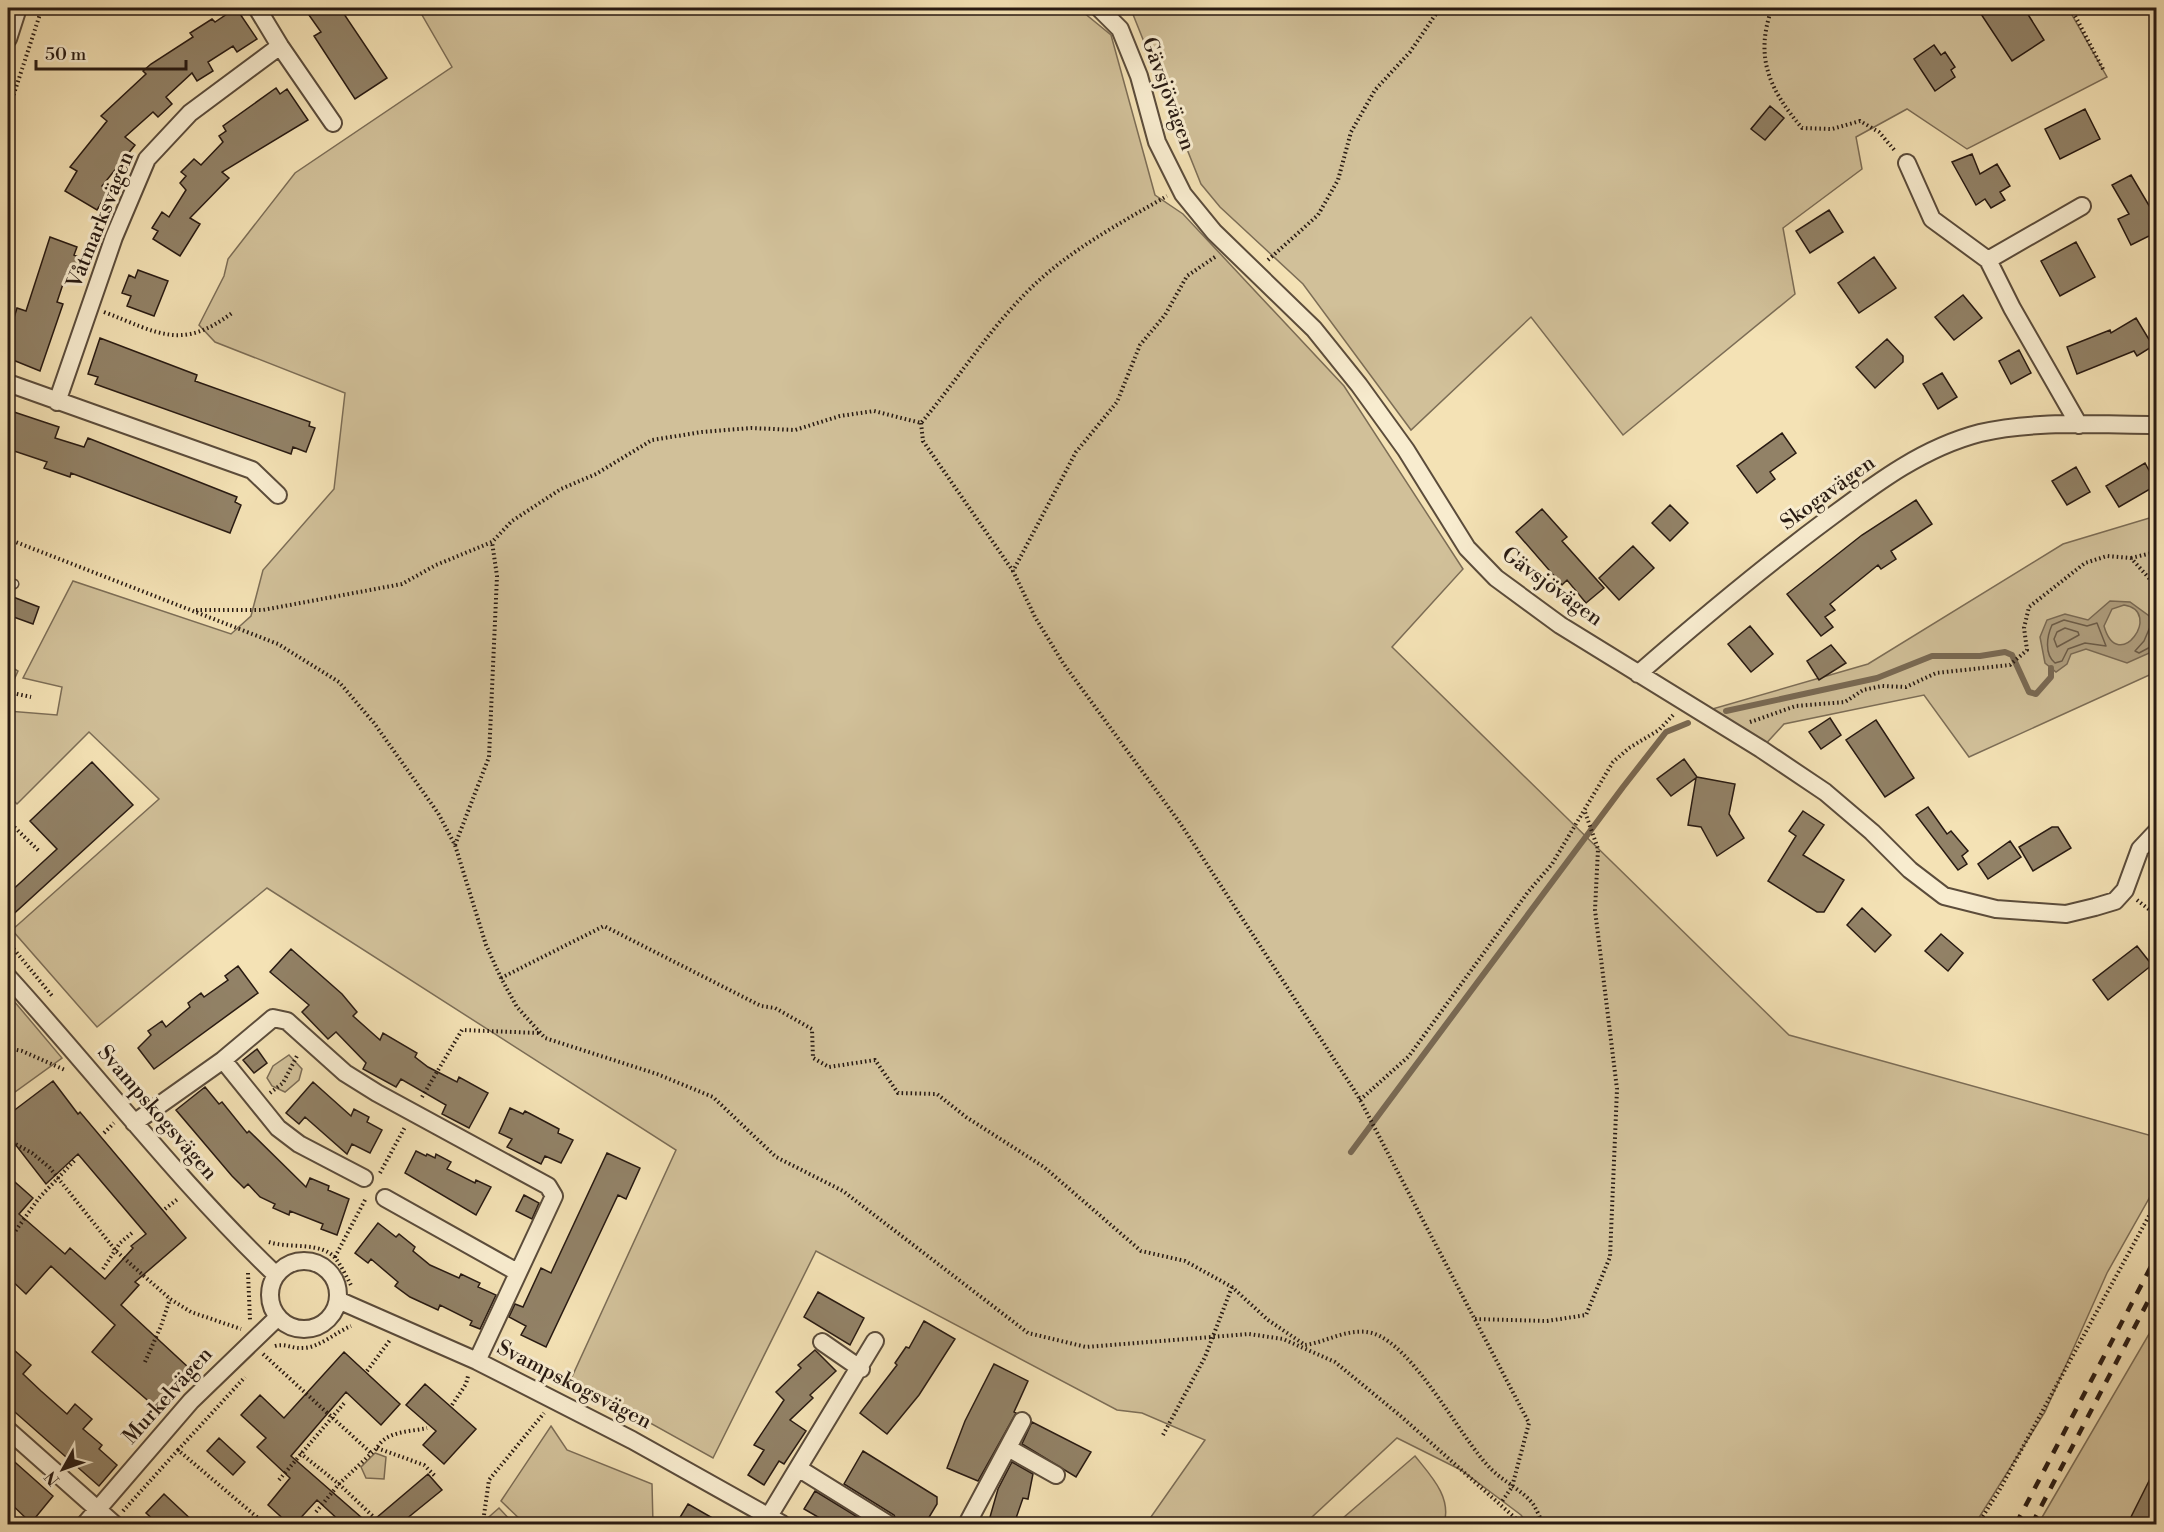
<svg xmlns="http://www.w3.org/2000/svg" width="2164" height="1532" font-family="'Libre Bodoni',serif">
  <style>
    .green { fill: #d1c099; stroke: #7c6d56; stroke-width: 1.5 }
    .water { fill: #af9e7e; stroke: #796953; stroke-width: 1.5; fill-rule: evenodd }
    .lines { fill: none; stroke-linecap: round; stroke-linejoin: round }
    .shore { stroke: #6c5c48; stroke-width: 1.5 }
    .stream { stroke: #796953; stroke-width: 6 }
    .building { fill: #928267; stroke: #281a12; stroke-width: 1.5 }
    .service-casing { stroke: #5b4c3b; stroke-width: 11 }
    .minor-casing { stroke: #5b4c3b; stroke-width: 20 }
    .path { stroke: #281a12; stroke-width: 4; stroke-dasharray: 1.5 3; stroke-linecap: butt }
    .service { stroke: #f8eccf; stroke-width: 8 }
    .minor { stroke: #f8eccf; stroke-width: 16 }
    .rail { stroke: #281a12; stroke-width: 4.5; stroke-dasharray: 10 10; stroke-linecap: butt }
    .labels { text-anchor: middle; dominant-baseline: central; stroke-width: 6; stroke-linejoin: round; paint-order: stroke }
    .street-label { font-size: 21px; fill: #281a12; stroke: #f8eccf }
  </style>
  <rect width="100%" height="100%" fill="#f4e2b5"/>
  <filter id="stains"><feTurbulence type="fractalNoise" baseFrequency=".00333" numOctaves="4"/><feColorMatrix values="0 0 0 0 .2 0 0 0 0 .09 0 0 0 0 .02 0 0 0 .5 -.17"/></filter>
  <radialGradient id="worn" r=".72"><stop offset=".6" stop-color="#630" stop-opacity="0"/><stop offset="1" stop-color="#630" stop-opacity=".3"/></radialGradient>
  <path class="green" d="M418 8H1078L1111 35 1155 195 1183 214 1344 386 1463 569 1392 647 1789 1035 2156 1137V1186L2107 1273 2045 1412 1975 1524H1528L1521 1515 1461 1470 1397 1438 1311 1518 1308 1524H1146L1205 1440 1142 1413 1117 1410 816 1251 713 1458 571 1379 676 1150 267 888 97 1027 12 930 159 799 89 732 17 804 8 795V711L57 715 62 687 23 678 73 581 231 634 251 616 263 570 334 489 345 393 215 342 199 325 224 276 228 259 295 173 452 67Z
    M1127 8H2068L2107 77 1967 149 1907 109 1856 137 1862 169 1783 228 1795 294 1623 435 1531 317 1411 430 1303 284 1220 207 1201 184 1132 12Z
    M2156 516V672L1969 757 1924 695 1784 724 1761 749 1702 712 1868 664 2063 544Z
    M8 665 18 671 8 693Z
    M8 994 62 1058 8 1097Z
    M289 1055 302 1069 299 1080 285 1092 272 1086 267 1078 273 1066Z
    M2156 1322V1524H2038L2044 1514Z
    M551 1426 567 1450 652 1484 653 1524H525L501 1501Z
    M375 1453 386 1457 384 1479 366 1478 361 1467Z
    M1415 1456C1431 1476 1452 1497 1444 1524H1336Z
    M499 1508 514 1524H481Z"/>
  <path class="water" d="M2110 601 2130 602 2156 621V650L2127 663 2086 649 2071 654 2067 664 2056 672 2045 663 2040 637 2047 620 2065 614 2088 620ZM2124 605C2164 611 2118 676 2104 626L2112 609Z"/>
  <g class="lines">
    <path class="shore" d="M2064 620 2087 626 2097 623 2106 646 2085 643 2068 649 2062 661 2055 663C2044 654 2047 636 2052 625Z
      M2156 626 2150 627 2144 641 2135 651 2139 653 2156 644
      M2065 628 2078 632 2079 635 2057 647 2054 639 2057 632Z"/>
    <path class="stream" d="M1726 711 1877 678 1932 656H1980L2005 652 2012 655 2029 692 2036 694 2051 677V668
      M1351 1152 1623 787 1666 732 1688 723"/>
  </g>
  <path class="building" d="M236 8 257 39 237 52 233 46 208 62 213 71 197 81 192 73 166 97 172 104 158 117 153 112 125 137 135 145 102 186 109 190 97 210 65 191 77 171 70 167 107 121 101 116 146 74 143 71 151 64 193 37 190 33 212 19 215 22Z
    M304 8H340L387 78 355 99 314 36 321 32Z
    M1977 8H2024L2044 40 2012 61Z
    M1934 45 1941 55 1945 52 1955 67 1951 70 1955 77 1935 91 1914 59Z
    M276 88 280 94 287 89 308 120 222 172 229 178 190 218 200 224 180 256 153 239 158 231 152 228 162 212 169 217 186 190 180 183 186 176 181 172 194 159 201 165 223 142 219 136 226 131 223 126Z
    M1770 106 1784 118 1765 140 1751 129Z
    M2085 109 2100 139 2060 159 2045 129Z
    M1972 154 1980 174 1997 164 2010 186 2000 192 2005 200 1991 208 1985 199 1976 205 1952 162Z
    M2131 175 2157 219V232L2131 245 2118 219 2129 214 2112 185Z
    M1829 210 1843 232 1810 253 1796 231Z
    M50 237 77 247 74 255 83 259 77 276 67 272 57 302 63 304 40 371 8 358 14 335 9 334 17 308 26 311Z
    M2076 242 2095 277 2060 296 2041 261Z
    M1874 257 1896 288 1859 313 1838 283Z
    M138 270 168 281 154 316 127 306 131 296 122 293 129 275 135 278Z
    M1963 295 1982 318 1954 340 1935 317Z
    M2136 318 2153 346 2137 356 2134 351 2077 374 2067 347 2110 330 2111 333Z
    M100 338 197 375 195 381 310 422 309 426 315 428 306 452 293 447 291 454 95 384 98 377 88 374Z
    M1887 339 1903 356V362L1875 388 1856 367Z
    M2019 350 2031 373 2011 384 1999 361Z
    M1942 373 1957 397 1938 409 1923 384Z
    M8 410 59 427 55 438 84 447 88 438 237 497 235 502 241 505 230 533 71 473 70 477 44 468 47 462 8 449Z
    M1782 433 1796 453 1770 472 1775 479 1757 493 1737 466Z
    M2145 463 2157 485 2119 507 2106 486Z
    M2076 467 2090 492 2067 505 2052 481Z
    M1916 500 1932 524 1891 551 1896 559 1881 569 1878 565 1830 604 1835 610 1825 617 1833 627 1821 636 1787 594 1862 535Z
    M1670 505 1688 523 1670 541 1652 523Z
    M1542 509 1567 537 1562 541 1604 588 1586 603 1567 580 1562 585 1516 532Z
    M1633 546 1654 568 1619 600 1599 578Z
    M8 595 39 607 33 624 8 615Z
    M1750 626 1773 654 1751 672 1728 644Z
    M1831 645 1846 663 1819 680 1807 661Z
    M1830 718 1841 735 1821 749 1809 732Z
    M1876 720 1914 778 1885 797 1846 740Z
    M1684 759 1697 777 1735 784 1729 814 1744 838 1717 856 1701 827 1688 825 1696 778 1671 796 1657 779Z
    M92 762 133 805 8 919V894L57 849 30 821Z
    M1928 807 1947 834 1951 831 1968 851 1962 856 1967 864 1958 870 1916 815Z
    M1803 811 1824 825 1803 855 1844 880 1824 912H1817L1768 881 1796 836 1789 831Z
    M2052 827H2058L2071 848 2033 871 2019 847Z
    M2010 841 2021 857 1988 879 1978 864Z
    M1862 908 1891 935 1875 952 1847 925Z
    M1941 934 1963 953 1948 971 1925 951Z
    M2137 946 2152 965 2108 1000 2093 980Z
    M291 949 342 994 357 1012 353 1016 380 1040 383 1033 417 1053 415 1057 428 1067 457 1082 459 1077 488 1093 469 1128 442 1114 446 1105 401 1079 396 1087 363 1069 366 1063 336 1032 328 1039 302 1012 309 1005 270 972Z
    M238 966 258 993 154 1069 138 1048 151 1035 148 1031 162 1021 166 1027 190 1007 188 1003 201 993 204 997 228 980 225 976Z
    M257 1049 267 1063 254 1073 243 1060Z
    M53 1081 78 1114 80 1112 186 1238 135 1282 139 1285 121 1305 189 1368 153 1405 92 1352 115 1325 51 1266 26 1294 8 1277V1176L33 1198 19 1214 65 1254 70 1248 105 1279 133 1248 131 1246 146 1234 78 1154 46 1184 8 1135V1115Z
    M313 1082 351 1116 354 1109 369 1117 367 1122 382 1130 370 1153 352 1144 347 1154 305 1117 299 1124 286 1113Z
    M205 1087 219 1104 222 1102 247 1133 249 1131 306 1187 310 1178 329 1186 328 1190 349 1199 337 1235 321 1229 323 1224 290 1211 289 1215 273 1208 275 1204 260 1197 248 1184 244 1188 232 1176 176 1110Z
    M510 1108 523 1114 525 1111 559 1129 558 1133 573 1140 561 1163 545 1156 541 1164 507 1147 512 1139 499 1133Z
    M416 1151 426 1156 427 1154 435 1158 436 1154 451 1162 447 1169 475 1183 476 1180 491 1187 476 1215 405 1173Z
    M607 1153 640 1168 626 1199 618 1195 546 1347 521 1335 526 1326 509 1317 515 1304 523 1307 541 1268 551 1273Z
    M524 1195 539 1203 532 1219 516 1211Z
    M378 1223 396 1237 399 1234 415 1247 413 1251 430 1265 459 1278 461 1274 480 1283 478 1287 496 1295 480 1329 470 1325 472 1321 440 1305 438 1310 410 1297 395 1286 398 1282 371 1259 368 1263 355 1253Z
    M818 1292 864 1318 850 1345 804 1317Z
    M924 1321 955 1339 919 1395 887 1434 860 1413 897 1365 895 1363 906 1347 909 1348Z
    M14 1350 31 1365 23 1374 41 1391 67 1414 75 1404 92 1419 83 1429 102 1445 99 1449 117 1465 99 1486 8 1406V1358Z
    M815 1350 836 1371 810 1395 813 1398 790 1420 806 1431 784 1464 779 1461 764 1485 748 1475 764 1450 754 1445 784 1400 776 1392 801 1368 798 1365Z
    M344 1352 400 1404 381 1425 346 1392 291 1456 369 1524 428 1474 442 1490 400 1524H343L317 1500 295 1524H289L268 1505 290 1478 257 1447 266 1438 241 1415 260 1395 284 1418Z
    M994 1364 1028 1381 1014 1412 1016 1413 978 1481 947 1468 965 1421Z
    M425 1384 476 1429 444 1464 423 1445 436 1431 406 1405Z
    M1032 1422 1091 1452 1076 1477 1022 1444Z
    M219 1438 245 1462 233 1475 207 1451Z
    M863 1451 937 1497V1504L925 1524H898L894 1515 844 1484Z
    M8 1456 53 1496 31 1523 8 1501Z
    M1012 1462 1033 1474 1028 1499 1023 1498 1014 1524H988L998 1489Z
    M2157 1465V1524H2141L2130 1519Z
    M815 1491 869 1524H830L804 1509Z
    M164 1494 196 1524H158L146 1513Z
    M688 1504 723 1524H676Z"/>
  <g class="lines">
    <g class="service-casing">
      <path id="service" d="M8 582 14 584"/>
    </g>
    <g class="minor-casing">
      <path id="minor" d="M1099 8 1120 29 1139 76 1157 142 1183 194 1214 232 1314 329 1359 385 1406 450 1467 548 1496 578 1560 625 1761 749 1825 792 1872 832 1910 870 1944 896 1996 909 2066 914 2095 907 2115 901 2125 890 2140 849 2156 832
        M8 39 18 8
        M280 46 333 123
        M1907 163 1932 219 1988 260 2012 308 2079 425
        M1988 260 2082 206
        M8 383 252 470 278 495
        M57 402 114 237 147 159 190 113 280 46 257 8
        M1638 674C1700 620 1762 568 1828 519 1875 484 1922 448 1980 433 2035 420 2101 425 2156 425
        M8 977C98 1076 179 1182 276 1275
        M223 1060 278 1128 299 1144 364 1178
        M134 1123 223 1060 273 1018 287 1021 345 1073 377 1093 548 1186 554 1196 477 1361
        M385 1198 517 1272
        M270 1295a34 34 0 1 1 68 0a34 34 0 1 1-68 0Z
        M338 1300 477 1361 632 1440 782 1524
        M875 1341 798 1468 888 1524
        M822 1342 861 1369
        M8 1430 114 1524
        M1008 1448 1056 1475
        M769 1516 798 1468
        M85 1524 191 1401 278 1317
        M967 1524 1022 1421"/>
    </g>
    <path class="path" d="M1772 8C1754 58 1770 90 1802 128L1832 129 1860 121 1879 132 1896 152
      M2071 8 2104 71
      M8 112 42 8
      M1215 257 1187 276 1165 315 1140 345 1117 402 1076 452 1013 571 1035 617 1063 663 1180 823 1358 1096 1529 1423 1512 1487 1501 1503
      M1268 260 1318 215 1338 180 1351 132 1375 90 1410 52 1440 8
      M104 312C159 333 181 351 232 313
      M921 423 923 441 1013 571
      M8 539 278 644 339 682 374 723 438 813 455 845 486 945 501 978 517 1007 545 1038 657 1074 713 1097 776 1157 843 1191 1028 1333 1086 1347 1249 1334 1283 1339 1335 1362 1403 1418 1522 1524
      M2131 558 2156 552
      M196 610H263L402 584 436 565 492 542 512 521 561 489 596 474 652 440 702 432 751 428 795 430 840 416 874 411 921 423C960 377 990 327 1034 285 1072 249 1122 222 1167 196
      M8 692 31 697
      M1750 722 1796 706 1845 702 1863 690 1882 686 1906 687 1936 673 2010 665 2027 650 2024 628 2029 607 2085 563 2107 556 2131 558 2156 586
      M8 821 40 852
      M455 845 489 757 497 576 492 542
      M2137 900 2156 915
      M8 942 53 997
      M501 978 604 926 761 1006 775 1008 812 1029 813 1058 829 1067 875 1060 898 1093 937 1094 966 1117 1044 1167 1141 1251 1185 1261 1232 1287 1268 1320 1305 1345C1327 1342 1349 1327 1372 1333 1414 1345 1460 1438 1491 1469 1504 1482 1522 1490 1533 1504 1537 1510 1540 1518 1543 1524
      M8 1048 22 1051 65 1070
      M270 1093 283 1083 298 1054
      M422 1097 462 1030 539 1033
      M1360 1100 1409 1056 1528 892 1552 864 1613 762 1629 748 1659 730 1674 714
      M104 1133 114 1123
      M8 1140 32 1153 50 1168 116 1251 170 1299 191 1312 241 1329
      M380 1173 405 1127
      M165 1209 179 1198
      M269 1242C289 1249 322 1241 336 1259 342 1267 347 1278 352 1287
      M11 1251 9 1240 39 1198 76 1159
      M335 1257 366 1198
      M103 1269 120 1243 133 1232
      M248 1273 250 1320
      M1475 1319 1547 1321 1586 1315 1610 1257 1617 1089 1595 910 1598 849 1585 812
      M275 1346C285 1343 293 1349 303 1348 319 1348 336 1332 351 1326
      M263 1354 371 1453
      M145 1362 161 1326 170 1299
      M367 1371 390 1340
      M452 1405 466 1384 468 1376
      M1163 1435 1205 1357 1232 1287
      M377 1448 424 1465 436 1477
      M178 1450 245 1377
      M300 1453 339 1484 381 1524
      M279 1480 346 1401
      M123 1511 178 1450 265 1524
      M316 1512 339 1484 377 1448C386 1431 409 1432 427 1428
      M484 1515 489 1480 544 1413
      M1978 1524 2000 1489 2156 1203"/>
    <use href="#service" class="service"/>
    <use href="#minor" class="minor"/>
    <path class="rail" d="M2016 1524 2156 1257
      M2032 1524 2156 1286"/>
  </g>
  <g class="labels">
    <g class="street-label">
      <text transform="translate(1168 94) rotate(70)">Gävsjövägen</text>
      <text transform="translate(101 220) rotate(-68)">Våtmarksvägen</text>
      <text transform="translate(1828 493) rotate(-36)">Skogavägen</text>
      <text transform="translate(1552 587) rotate(36)">Gävsjövägen</text>
      <text transform="translate(157 1113) rotate(49)">Svampskogsvägen</text>
      <text transform="translate(574 1385) rotate(27)">Svampskogsvägen</text>
      <text transform="translate(168 1396) rotate(-48)">Murkelvägen</text>
    </g>
  </g>
  <rect width="2164" height="1532" fill="none" stroke="#f4e2b5" stroke-width="30"/>
  <rect x="9" y="9" width="2146" height="1514" fill="none" stroke="#281a12" stroke-width="3"/>
  <rect x="15" y="15" width="2134" height="1502" fill="none" stroke="#281a12" stroke-width="1.5"/>
  <g transform="translate(63 1469) rotate(230)" stroke="#f8eccf" stroke-width="4.5" paint-order="stroke">
  <path d="M0-4.5L10 22L0 15L-10 22Z" fill="#281a12"/>
  <text y="-9" font-size="16" font-weight="bold" text-anchor="middle" fill="#281a12">N</text>
  </g>
  <path d="M36 60v9h150v-9" fill="none" stroke="#281a12" stroke-width="3"/>
  <text x="45" y="60" font-size="18" fill="#281a12" stroke="#f8eccf" stroke-width="4.5" paint-order="stroke">50 m</text>
  <rect width="100%" height="100%" filter="url(#stains)"/>
  <rect width="100%" height="100%" fill="url(#worn)"/>
</svg>
